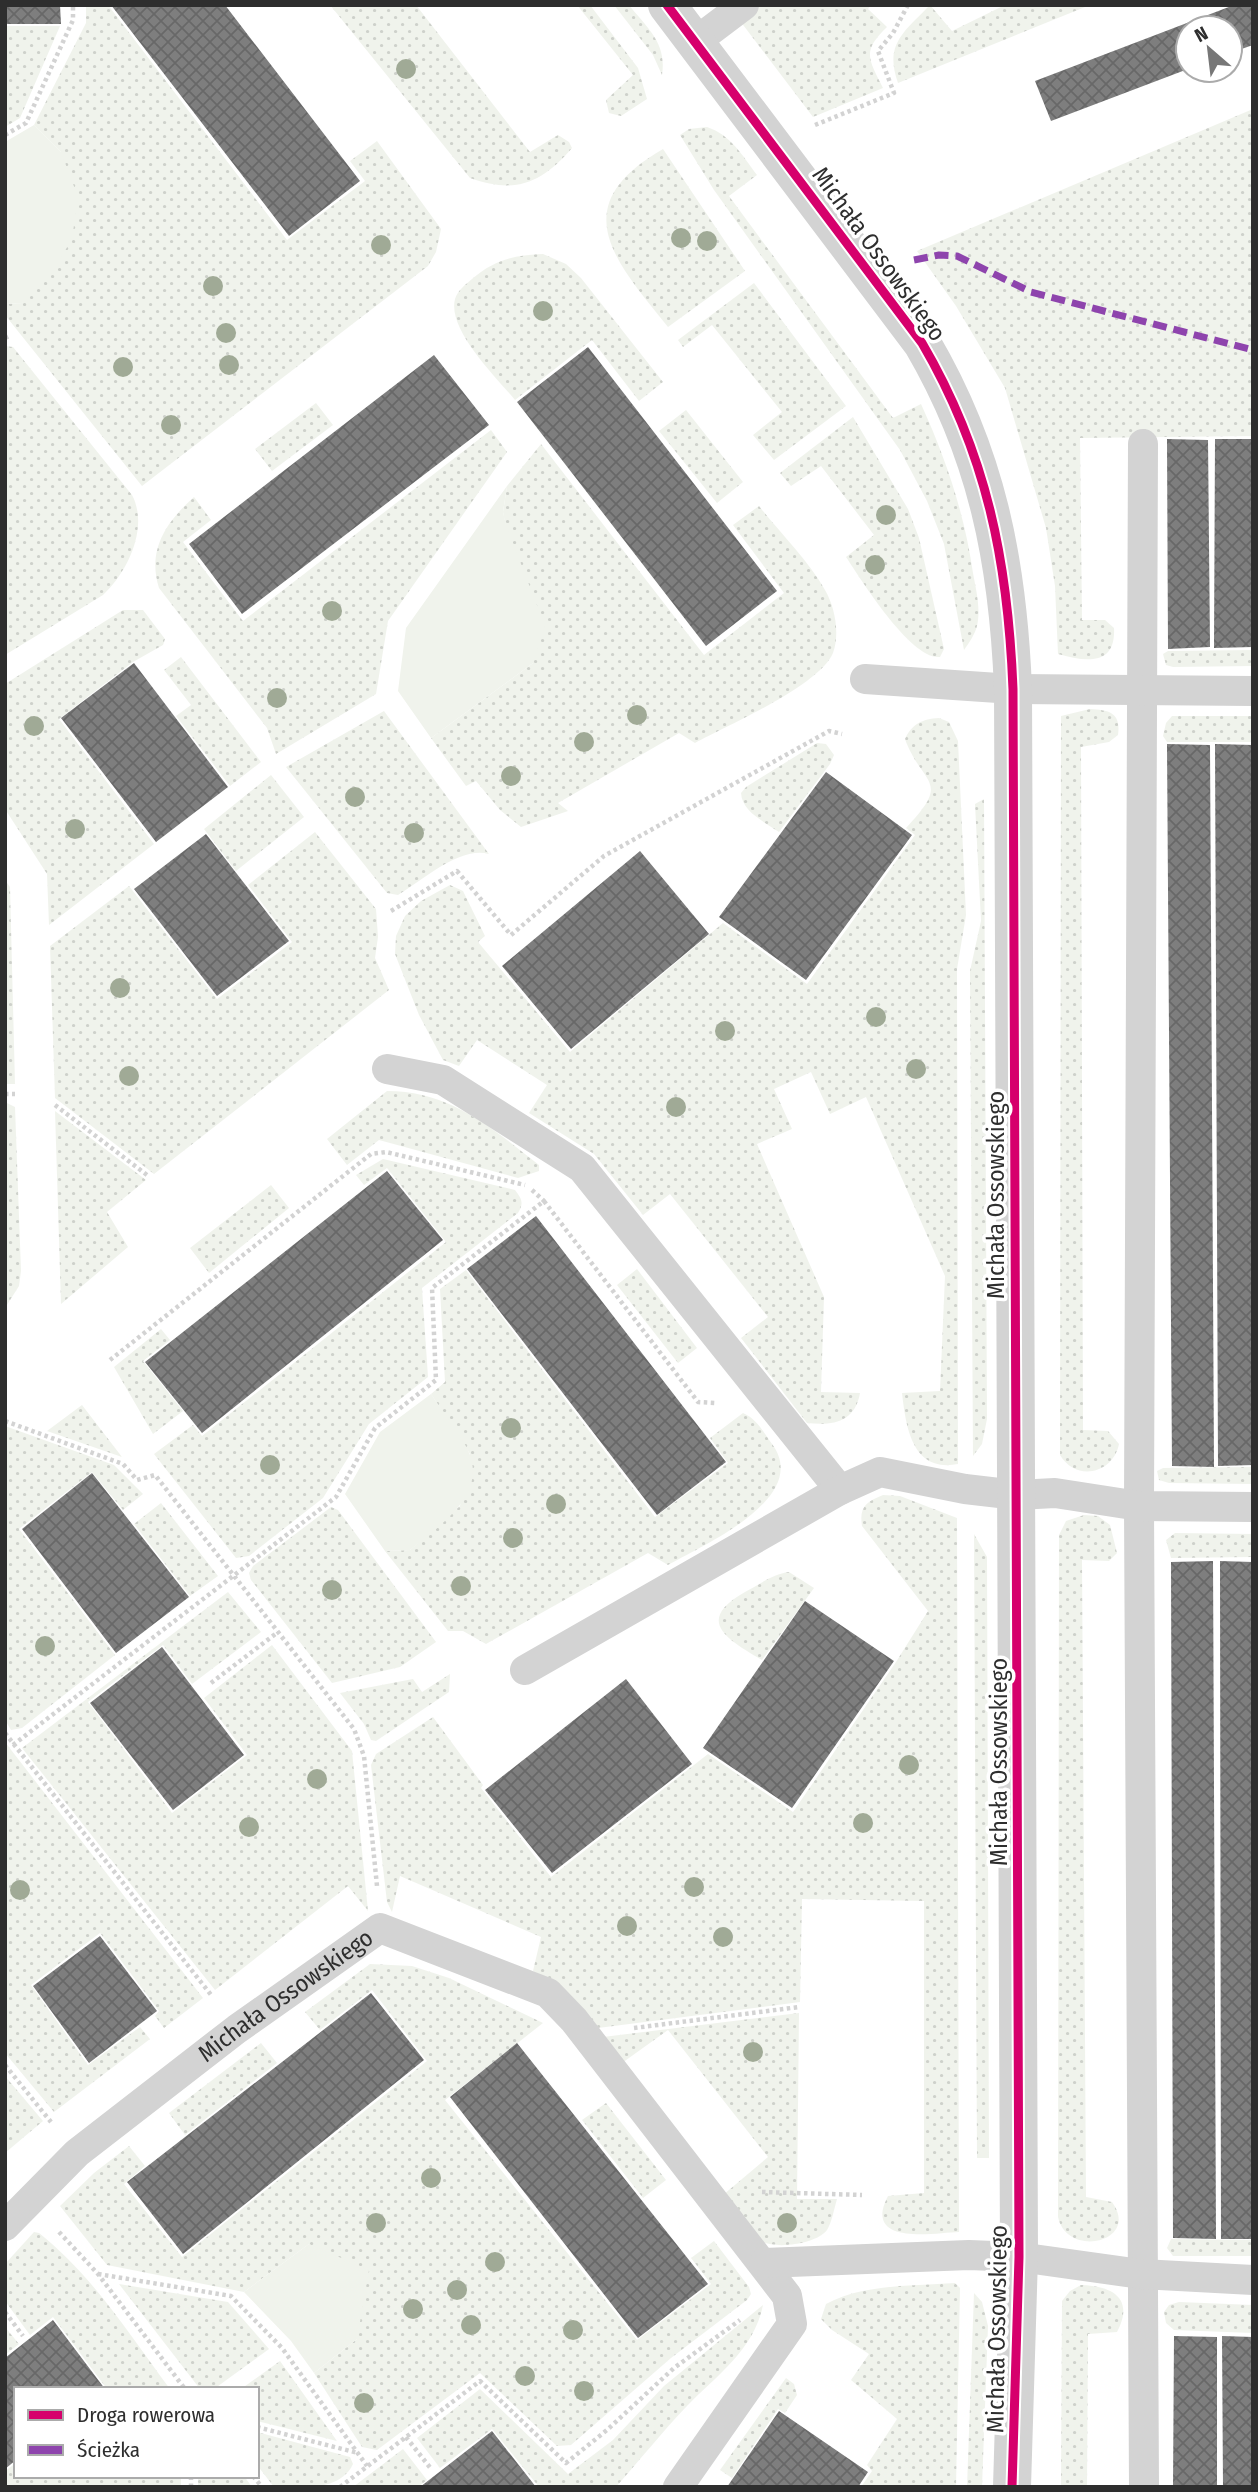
<svg xmlns="http://www.w3.org/2000/svg" width="1258" height="2492" font-family="'Fira Sans Condensed',sans-serif">
  <style>
    .grass { fill: url(#grass-dots) }
    .park { fill: #f0f3ec }
    .building { fill: url(#building-cross-hatch) }
    .lines { fill: none; stroke-linecap: round; stroke-linejoin: round }
    .path { stroke: #d3d3d3; stroke-width: 4.5; stroke-dasharray: 3.5 3.5; stroke-linecap: butt }
    .service { stroke: #d3d3d3; stroke-width: 30 }
    .minor { stroke: #d3d3d3; stroke-width: 38 }
    .quiet { stroke: #8e44ad; stroke-width: 7; stroke-dasharray: 14 7; stroke-linecap: butt }
    .cycleway-casing { stroke: #fff; stroke-width: 13 }
    .cycleway { stroke: #d6006c; stroke-width: 9 }
    .tree { fill: #a0aa96 }
    .labels { text-anchor: middle; dominant-baseline: central; stroke-width: 7; stroke-linejoin: round; paint-order: stroke }
    .street-label { font-size: 24px; fill: #2e2e2e; stroke: #fff }
  </style>
  <defs>
    <pattern id="grass-dots" width="8" height="8" patternUnits="userSpaceOnUse" patternTransform="scale(1.75)"><rect width="8" height="8" fill="#f0f3ec"/><path d="M2 2h.1M6 6h.1" fill="none" stroke="#ced1cb" stroke-width="1.8" stroke-linecap="round"/></pattern>
    <pattern id="building-cross-hatch" width="8" height="8" patternUnits="userSpaceOnUse" patternTransform="scale(1.75)"><rect width="8" height="8" fill="#7e7e7e"/><path d="M0 0l8 8M0 8l8-8" fill="none" stroke="#686868"/></pattern>
  </defs>
  <rect width="100%" height="100%" fill="#fff"/>
  <path class="grass" d="M86 5H108L287 240 365 181 350 161 377 141 441 229 436 252 428 266 142 486 5 315V304L22 303 61 152 34 125 86 23Z
    M330 5H416L530 152 558 135 569 142 572 148C541 184 515 194 470 178Z
    M577 5H590L638 68 647 99 621 116 609 113 606 100 633 75Z
    M614 5H629C648 29 667 43 662 75L653 55Z
    M728 5H871L868 9 887 27C861 52 869 59 883 88L813 117Z
    M930 5 952 31 1005 5H1090L898 83C884 44 904 32 930 5Z
    M5 26H60L20 118 5 127Z
    M1253 109V436L1080 438 1082 620H1105L1114 628C1116 666 1086 662 1058 654L1055 586 1046 528 1005 388 956 306 917 251Z
    M707 127C731 135 742 155 757 175L729 196 893 418 921 404C946 459 964 512 973 573 976 590 981 608 977 626 975 634 969 643 964 650L944 544 927 501 900 450 714 190 680 135 689 129Z
    M663 149 745 271 668 327C614 260 564 206 663 149Z
    M543 254 566 264 581 278 663 382 639 401 592 340 515 400C497 378 447 330 455 299 458 290 465 285 472 279 494 260 514 255 543 254Z
    M754 283 846 406 774 460 753 435 782 412 712 325 683 347 678 340Z
    M5 346 13 347 132 495C149 527 128 572 103 595L5 655Z
    M316 403 333 425 272 471 255 449Z
    M686 410 743 482 717 503 659 431Z
    M853 417 908 509 919 538 944 649 940 657C911 660 862 581 846 557L874 535 821 466 791 486 780 473Z
    M491 430 507 452 388 621 376 694 276 754 267 728 159 588C147 550 166 522 194 497L211 520 183 542 243 621Z
    M541 444 704 655 784 593 733 525 759 506C780 533 808 560 825 590 835 607 840 634 833 653 819 686 728 725 695 743L679 733 558 803 568 811 521 827 500 810 476 781 466 786 431 738 533 663 503 512 507 486Z
    M123 610H143L165 639 163 645 133 662 59 719 154 844 49 925 47 874 5 809V684Z
    M1253 650V666L1173 667 1166 665 1163 654 1168 651Z
    M181 657 261 762 230 786 176 716 191 705 164 670Z
    M1090 709C1110 710 1121 713 1118 735L1109 742 1081 747 1083 1430 1108 1431 1119 1444C1113 1474 1076 1482 1060 1455L1061 716Z
    M384 711 489 854C460 846 423 880 398 895L387 893 286 767Z
    M1172 716H1253V742H1167L1163 736 1166 723Z
    M939 718 949 722 958 741 966 915 957 969 958 1464C912 1473 906 1427 902 1393L940 1391 945 1276 866 1097 830 1114 811 1072 774 1089 792 1129 757 1144 824 1297 821 1392 860 1393C855 1422 833 1426 807 1423L741 1338 768 1317 670 1194 643 1215 594 1154 529 1113 547 1085 477 1040 459 1066 443 1060 419 1015 395 954 396 936 405 916 421 901 450 885 463 891 485 936 478 942 570 1052 723 923 807 984 915 835 906 828C953 779 922 786 905 739 912 724 922 719 939 718Z
    M817 743 826 744 834 755 830 764 779 832C765 822 742 812 741 793L746 787Z
    M271 775 304 817 236 871 204 829Z
    M984 799 987 1419 982 1444 973 1456 970 971 981 921 975 804Z
    M315 832 376 909 378 937 375 958 389 990 154 1174 55 1098 50 946 129 886 217 999 292 942 248 885Z
    M5 880 10 887 15 1084H5Z
    M387 1091C450 1091 492 1128 539 1165V1171L518 1178 379 1140 347 1165 327 1139Z
    M5 1102 15 1107 21 1271 19 1286 5 1308Z
    M55 1111 146 1180 107 1212 128 1247 61 1304Z
    M383 1159 515 1190C522 1199 524 1203 518 1213L422 1288 428 1377 369 1424 323 1498 249 1556 236 1558 154 1454 193 1425 202 1436 446 1242 387 1168 364 1185 356 1175Z
    M271 1185 289 1208 209 1273 190 1248Z
    M637 1269 697 1348 678 1363 617 1285Z
    M466 1270 655 1517 728 1463 710 1438 743 1413C757 1419 764 1433 772 1444 812 1498 703 1545 668 1565L648 1553 486 1644 463 1631H448L385 1551 410 1550 460 1506 470 1454 431 1394 445 1382 440 1289Z
    M161 1329 170 1340 143 1361 183 1411 153 1434 114 1367Z
    M82 1405 122 1457 47 1431Z
    M5 1426 114 1465 143 1494 123 1510 92 1472 19 1529 115 1655 22 1728 11 1730 5 1720Z
    M1253 1467V1484L1169 1483 1159 1480 1157 1471 1163 1468Z
    M883 1495 900 1496 957 1518 959 2232C933 2233 862 2246 888 2196L924 2193V1901L802 1899 800 2002 598 2028 559 1985 533 1971 541 1937 400 1876 392 1912 387 1902 371 1765 376 1754 433 1717 483 1785 481 1788 551 1877 708 1754 793 1812 896 1662 928 1611 862 1526C859 1507 866 1502 883 1495Z
    M161 1503 218 1576 190 1596 134 1524Z
    M331 1507 338 1510 436 1642 400 1667 332 1683 251 1580 249 1573 253 1566Z
    M1084 1515 1098 1516 1110 1525 1117 1553 1109 1561 1082 1560 1086 2197 1112 2202C1141 2242 1067 2259 1058 2217L1059 1535 1066 1521Z
    M1175 1533 1253 1534V1557L1171 1558 1166 1540Z
    M974 1534 987 1557 989 2158H977Z
    M789 1572 814 1588 762 1660C727 1639 694 1621 745 1592 760 1584 773 1574 789 1572Z
    M228 1592 261 1632 192 1684 163 1645 88 1702 172 1813 247 1755 204 1698 272 1645 352 1751 368 1911 348 1886 215 1990 22 1748Z
    M450 1674 449 1692 376 1741 371 1740 364 1724 340 1693 413 1679 422 1692Z
    M5 1742 203 1998 164 2028 155 2016 159 2011 100 1933 31 1985 88 2065 140 2027 150 2039 54 2112 5 2053Z
    M370 1964 412 1966 449 1978 543 2023 445 2100 637 2340 711 2284 691 2258 714 2241 749 2287 751 2294 747 2300 671 2358 571 2445 557 2446 480 2373 377 2450 362 2447 314 2373 357 2339 309 2244 244 2292 107 2265 60 2206 94 2173 129 2146 145 2166 124 2184 182 2257 427 2061 372 1990 320 2030 305 2012Z
    M799 2013 797 2199H837C834 2209 832 2222 827 2230 816 2245 769 2251 756 2238 743 2226 733 2208 723 2195L768 2157 668 2030 622 2063 603 2037Z
    M261 2043 277 2063 185 2135 169 2113Z
    M5 2076 43 2121 5 2153Z
    M606 2103 666 2180 643 2198 582 2120Z
    M34 2232 39 2233C93 2276 129 2334 170 2389H107L53 2317 30 2335 5 2301V2264Z
    M1171 2239 1253 2240V2256H1173L1167 2248Z
    M955 2283 960 2288 956 2487H861L872 2471 867 2465 897 2419 851 2380 869 2354 832 2330 821 2319 826 2304C862 2284 914 2286 955 2283Z
    M119 2284 228 2302 269 2349 214 2389H200Z
    M1081 2285C1112 2286 1135 2298 1117 2332L1088 2334 1087 2487H1061L1062 2301 1070 2291Z
    M974 2293 982 2302 988 2326 982 2487H967Z
    M1179 2302 1253 2305V2333L1174 2330 1166 2323 1164 2312 1169 2305Z
    M763 2305C754 2350 717 2375 687 2406 662 2432 640 2460 616 2487H539L492 2429 440 2468 417 2438 480 2389 568 2474 613 2440 664 2386Z
    M5 2327 19 2344 5 2355Z
    M280 2361 337 2441 257 2421V2389H241Z
    M786 2378 794 2384 797 2395 785 2413 778 2409 732 2478 720 2470Z
    M257 2432 350 2457 353 2464C340 2492 301 2487 274 2487L257 2465Z
    M403 2449 427 2480 418 2487H353Z
    M16 2463V2476H181V2487H5V2471Z
    M198 2476H244L252 2487H198Z"/>
  <path class="park" d="M34 125 61 152 78 197 72 239 51 274 22 303 5 304V142Z
    M507 486 503 512 506 525 545 626 533 663 431 738 398 691 406 628Z
    M431 1394C443 1413 462 1434 470 1455 485 1497 438 1527 410 1550L385 1551 345 1494 380 1432Z
    M309 2244 369 2270 357 2339 314 2373 291 2341 244 2292Z"/>
  <path class="building" d="M5 5H60L61 24H5Z
    M111 5H225L360 181 289 236Z
    M1234 5H1253V45L1230 53V28H1188V69L1051 121 1035 81Z
    M588 347 777 591 706 646 517 402Z
    M434 355 489 425 242 614 189 544Z
    M1167 439 1208 440 1210 647 1168 649Z
    M1215 439H1253V647L1214 648Z
    M134 663 228 787 156 842 61 718Z
    M1167 744 1210 745 1214 1467 1172 1466Z
    M1215 744 1253 745V1465L1218 1466Z
    M826 772 912 835 806 980 719 917Z
    M206 834 289 941 217 996 134 889Z
    M640 851 709 934 571 1049 502 966Z
    M387 1171 443 1240 202 1433 145 1362Z
    M536 1216 726 1462 657 1515 467 1269Z
    M92 1473 189 1597 116 1653 22 1529Z
    M1213 1561 1216 2239 1173 2238 1171 1562Z
    M1220 1561 1253 1562V2239H1221Z
    M805 1601 894 1661 792 1808 703 1748Z
    M162 1647 244 1755 173 1810 90 1703Z
    M626 1679 692 1764 552 1873 485 1790Z
    M100 1936 157 2011 89 2063 33 1986Z
    M371 1993 424 2060 183 2254 127 2182Z
    M517 2043 708 2284 638 2338 450 2097Z
    M53 2320 105 2389H16V2460L5 2469V2358Z
    M1174 2336 1217 2337V2487H1173Z
    M1222 2336 1253 2337V2487H1223Z
    M779 2411 868 2472 858 2487H727Z
    M492 2431 536 2487H420Z"/>
  <g class="lines">
    <path class="path" d="M815 125 894 93 878 51 893 33 908 5
      M5 135 26 123 73 20V5
      M5 338 11 335
      M391 911 457 871 511 935 604 856 829 731 842 734
      M5 1094H15
      M55 1105 147 1175
      M532 1190 544 1201
      M110 1360 371 1154 386 1152 525 1185
      M5 1421 123 1464 137 1480 155 1475 354 1729 364 1756 377 1886
      M211 1683 278 1632
      M5 1733 212 1996
      M13 1745 336 1497 375 1428 436 1380 432 1288 544 1201 698 1402 715 1403
      M634 2028 799 2007
      M5 2065 51 2122
      M762 2192 862 2195
      M59 2232 98 2274 185 2389
      M98 2274 231 2296 282 2348 367 2466
      M5 2312 23 2336
      M257 2427 358 2453
      M406 2437 432 2470
      M253 2476 262 2487
      M191 2487V2476
      M340 2487 480 2381 566 2463 607 2430 674 2368 740 2320"/>
    <g class="service">
      <path d="M695 42 744 5"/>
      <path d="M1143 444 1139 1506 1144 2487"/>
      <path d="M865 679 1013 689 1253 691"/>
      <path d="M387 1069 443 1080 582 1168 840 1490"/>
      <path d="M525 1670 840 1490 880 1472 965 1489 1017 1495 1055 1493 1139 1506 1253 1507"/>
      <path id="s1" d="M5 2226 77 2153 237 2029 380 1928 548 1993 574 2020 787 2296 792 2324 678 2487"/>
      <path d="M764 2263 969 2255 1019 2257 1141 2274 1253 2280"/>
    </g>
    <path class="minor" d="M667 5 922 343C987 454 1008 562 1013 689L1019 2257 1012 2487"/>
    <path class="quiet" d="M914 260 939 255 957 256 1031 292 1253 350"/>
    <g class="cycleway-casing">
      <path id="cycleway" d="M667 5 922 343C987 454 1008 562 1013 689L1019 2257 1012 2487"/>
    </g>
    <use href="#cycleway" class="cycleway"/>
  </g>
  <g class="tree">
    <circle cx="406" cy="69" r="10"/>
    <circle cx="681" cy="238" r="10"/>
    <circle cx="707" cy="241" r="10"/>
    <circle cx="381" cy="245" r="10"/>
    <circle cx="213" cy="286" r="10"/>
    <circle cx="543" cy="311" r="10"/>
    <circle cx="226" cy="333" r="10"/>
    <circle cx="229" cy="365" r="10"/>
    <circle cx="123" cy="367" r="10"/>
    <circle cx="171" cy="425" r="10"/>
    <circle cx="886" cy="515" r="10"/>
    <circle cx="875" cy="565" r="10"/>
    <circle cx="332" cy="611" r="10"/>
    <circle cx="277" cy="698" r="10"/>
    <circle cx="637" cy="715" r="10"/>
    <circle cx="34" cy="726" r="10"/>
    <circle cx="584" cy="742" r="10"/>
    <circle cx="511" cy="776" r="10"/>
    <circle cx="355" cy="797" r="10"/>
    <circle cx="75" cy="829" r="10"/>
    <circle cx="414" cy="833" r="10"/>
    <circle cx="120" cy="988" r="10"/>
    <circle cx="876" cy="1017" r="10"/>
    <circle cx="725" cy="1031" r="10"/>
    <circle cx="916" cy="1069" r="10"/>
    <circle cx="129" cy="1076" r="10"/>
    <circle cx="676" cy="1107" r="10"/>
    <circle cx="511" cy="1428" r="10"/>
    <circle cx="270" cy="1465" r="10"/>
    <circle cx="556" cy="1504" r="10"/>
    <circle cx="513" cy="1538" r="10"/>
    <circle cx="461" cy="1586" r="10"/>
    <circle cx="332" cy="1590" r="10"/>
    <circle cx="45" cy="1646" r="10"/>
    <circle cx="909" cy="1765" r="10"/>
    <circle cx="317" cy="1779" r="10"/>
    <circle cx="863" cy="1823" r="10"/>
    <circle cx="249" cy="1827" r="10"/>
    <circle cx="694" cy="1887" r="10"/>
    <circle cx="20" cy="1890" r="10"/>
    <circle cx="627" cy="1926" r="10"/>
    <circle cx="723" cy="1937" r="10"/>
    <circle cx="753" cy="2052" r="10"/>
    <circle cx="431" cy="2178" r="10"/>
    <circle cx="376" cy="2223" r="10"/>
    <circle cx="787" cy="2223" r="10"/>
    <circle cx="495" cy="2262" r="10"/>
    <circle cx="457" cy="2290" r="10"/>
    <circle cx="413" cy="2309" r="10"/>
    <circle cx="471" cy="2325" r="10"/>
    <circle cx="573" cy="2330" r="10"/>
    <circle cx="525" cy="2376" r="10"/>
    <circle cx="584" cy="2391" r="10"/>
    <circle cx="364" cy="2403" r="10"/>
  </g>
  <g class="labels">
    <g class="street-label">
      <text transform="translate(879 254) rotate(54)">Michała Ossowskiego</text>
      <text transform="translate(996 1195) rotate(-90)">Michała Ossowskiego</text>
      <text transform="translate(999 1762) rotate(-90)">Michała Ossowskiego</text>
      <text stroke="none"><textPath href="#s1" startOffset="364">Michała Ossowskiego</textPath></text>
      <text transform="translate(997 2329) rotate(-89)">Michała Ossowskiego</text>
    </g>
  </g>
  <rect width="1258" height="2492" fill="none" stroke="#2e2e2e" stroke-width="14"/>
  <rect x="14" y="2387" width="245" height="91" fill="#ffffff" stroke="#ababab" stroke-width="2"/>
  <rect x="28" y="2410" width="35" height="10" fill="#d6006c" stroke="#ababab" stroke-width="2"/>
  <text x="77" y="2422" font-size="21" fill="#2e2e2e">Droga rowerowa</text>
  <rect x="28" y="2445" width="35" height="10" fill="#8e44ad" stroke="#ababab" stroke-width="2"/>
  <text x="77" y="2457" font-size="21" fill="#2e2e2e">Ścieżka</text>
  <g transform="translate(1209 49) rotate(332)"><circle r="33" fill="#ffffff" stroke="#ababab" stroke-width="2"/>
  <path d="M0-5L12 26L0 18L-12 26Z" fill="#777777"/>
  <text y="-10" font-size="19" font-weight="bold" text-anchor="middle" fill="#2e2e2e">N</text>
  </g>
</svg>
